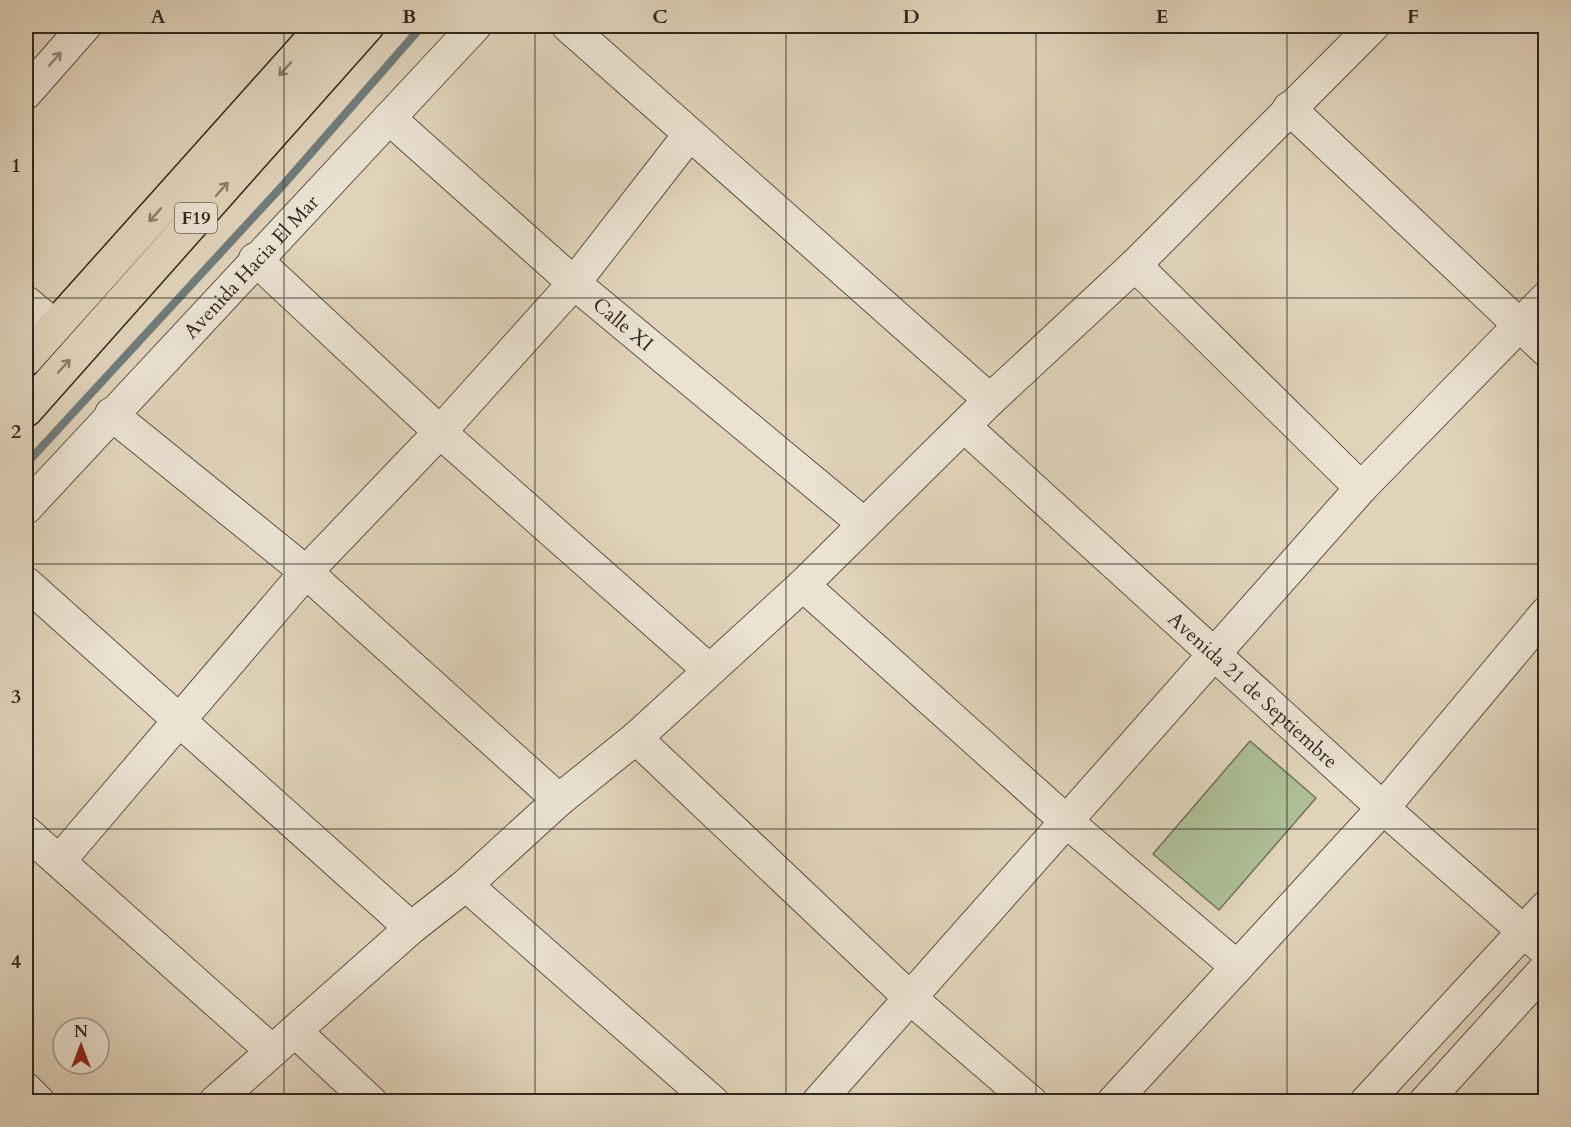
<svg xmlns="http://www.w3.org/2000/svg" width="1571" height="1127" font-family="Cardo,serif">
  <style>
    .pitch { fill: #adbe94; stroke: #6e735a; stroke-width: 1.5 }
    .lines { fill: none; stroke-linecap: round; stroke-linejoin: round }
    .stream { stroke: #6f7d7d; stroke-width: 8 }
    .minor-casing { stroke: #5c5346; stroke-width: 34 }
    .highway-casing { stroke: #30281f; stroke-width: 36 }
    .minor { stroke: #ebe2d2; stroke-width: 32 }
    .highway { stroke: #e0d3ba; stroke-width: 33 }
    .oneway { stroke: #8e8578 }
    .oneway2 { stroke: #887e6c }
    .grid { fill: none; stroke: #30281f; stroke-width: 1.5; stroke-opacity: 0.55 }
    .labels { text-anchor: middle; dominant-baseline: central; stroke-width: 4.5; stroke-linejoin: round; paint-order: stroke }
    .shield { fill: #ebe2d2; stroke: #686055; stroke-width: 1.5 }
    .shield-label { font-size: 18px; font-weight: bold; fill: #30281f }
    .street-label { font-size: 20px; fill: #30281f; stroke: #ebe2d2 }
    .neatline { fill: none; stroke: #30281f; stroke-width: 2 }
    .grid-label { font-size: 20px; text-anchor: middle; font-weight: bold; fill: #30281f }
  </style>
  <rect width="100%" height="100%" fill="#e0d3ba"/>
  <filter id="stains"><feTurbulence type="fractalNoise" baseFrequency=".00333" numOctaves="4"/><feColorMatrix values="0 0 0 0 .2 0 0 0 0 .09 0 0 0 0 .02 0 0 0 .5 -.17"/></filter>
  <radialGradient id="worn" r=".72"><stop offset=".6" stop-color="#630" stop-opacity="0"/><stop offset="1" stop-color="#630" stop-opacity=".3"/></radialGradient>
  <path class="pitch" d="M1250 741 1316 798 1219 910 1153 854Z"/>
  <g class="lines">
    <path class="stream" d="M26 464 284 184 422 26"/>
    <g class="minor-casing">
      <g id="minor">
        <path d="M568 26 990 400"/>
        <path d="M26 93 85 26"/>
        <path d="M1289 108 1546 350"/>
        <path id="s1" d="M389 118 574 283 864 524"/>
        <path d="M255 259 440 432 709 670"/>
        <path d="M1135 265 1361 488"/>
        <path d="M26 302 55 326"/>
        <path d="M111 414 306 572 559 800"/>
        <path id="s2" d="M965 427 1383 808 1546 951"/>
        <path id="s3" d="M26 508 475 26"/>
        <path d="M26 583 411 928"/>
        <path d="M803 585 1065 820 1237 967"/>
        <path d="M636 738 909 997 1031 1102"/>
        <path d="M26 832 272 1051"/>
        <path d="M60 860 306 572 440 432 574 283 689 135"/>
        <path d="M466 885 713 1102"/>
        <path d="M295 1031 371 1102"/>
        <path d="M26 1089 39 1102"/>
        <path d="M215 1102 411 928 466 885 559 800 636 738 803 585 990 400 1135 265 1373 26"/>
        <path d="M818 1102 1361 488 1546 298"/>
        <path d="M1113 1102 1383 808 1546 613"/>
        <path d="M1366 1102 1546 907"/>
        <path d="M1425 1102 1546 968"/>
      </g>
    </g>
    <g class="highway-casing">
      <path id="highway" d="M26 359 324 26
        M26 410 367 26"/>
    </g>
    <use href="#minor" class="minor"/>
    <use href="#highway" class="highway"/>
  </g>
  <defs><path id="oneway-shaft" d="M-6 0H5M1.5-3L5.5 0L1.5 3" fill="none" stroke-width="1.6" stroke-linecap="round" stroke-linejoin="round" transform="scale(1.5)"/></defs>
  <use class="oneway" href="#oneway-shaft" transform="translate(55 59) rotate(-49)"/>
  <g class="oneway2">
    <use href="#oneway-shaft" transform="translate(285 69) rotate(132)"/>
    <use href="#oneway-shaft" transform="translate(222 189) rotate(-48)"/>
    <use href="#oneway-shaft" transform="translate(155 215) rotate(132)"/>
    <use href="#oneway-shaft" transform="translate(64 366) rotate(-48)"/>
  </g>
  <path class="grid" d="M284 26V1102M535 26V1102M786 26V1102M1036 26V1102M1287 26V1102M26 298H1546M26 564H1546M26 829H1546"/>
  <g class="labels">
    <rect class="shield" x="175" y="203" width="42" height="30" rx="4.5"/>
    <g class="shield-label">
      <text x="196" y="218">F19</text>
    </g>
    <g class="street-label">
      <text stroke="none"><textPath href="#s3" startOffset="330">Avenida Hacia El Mar</textPath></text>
      <text stroke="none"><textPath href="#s1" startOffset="312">Calle XI</textPath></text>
      <text stroke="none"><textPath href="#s2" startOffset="390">Avenida 21 de Septiembre</textPath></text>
    </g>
  </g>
  <rect width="1571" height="1127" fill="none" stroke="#e0d3ba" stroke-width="66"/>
  <g transform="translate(81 1046)"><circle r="28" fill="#ebe2d2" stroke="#a0988a" stroke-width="1.5"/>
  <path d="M0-4.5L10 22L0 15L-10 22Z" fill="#8f2418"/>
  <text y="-9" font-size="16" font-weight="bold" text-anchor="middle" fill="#30281f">N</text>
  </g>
  <rect x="33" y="33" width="1505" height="1061" class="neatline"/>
  <g class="grid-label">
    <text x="158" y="23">A</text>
    <text x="409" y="23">B</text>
    <text x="660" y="23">C</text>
    <text x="911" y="23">D</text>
    <text x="1162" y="23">E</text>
    <text x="1413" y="23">F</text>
    <text x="16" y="172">1</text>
    <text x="16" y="438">2</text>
    <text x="16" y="703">3</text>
    <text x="16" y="968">4</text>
  </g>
  <rect width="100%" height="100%" filter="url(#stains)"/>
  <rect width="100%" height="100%" fill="url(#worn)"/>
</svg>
